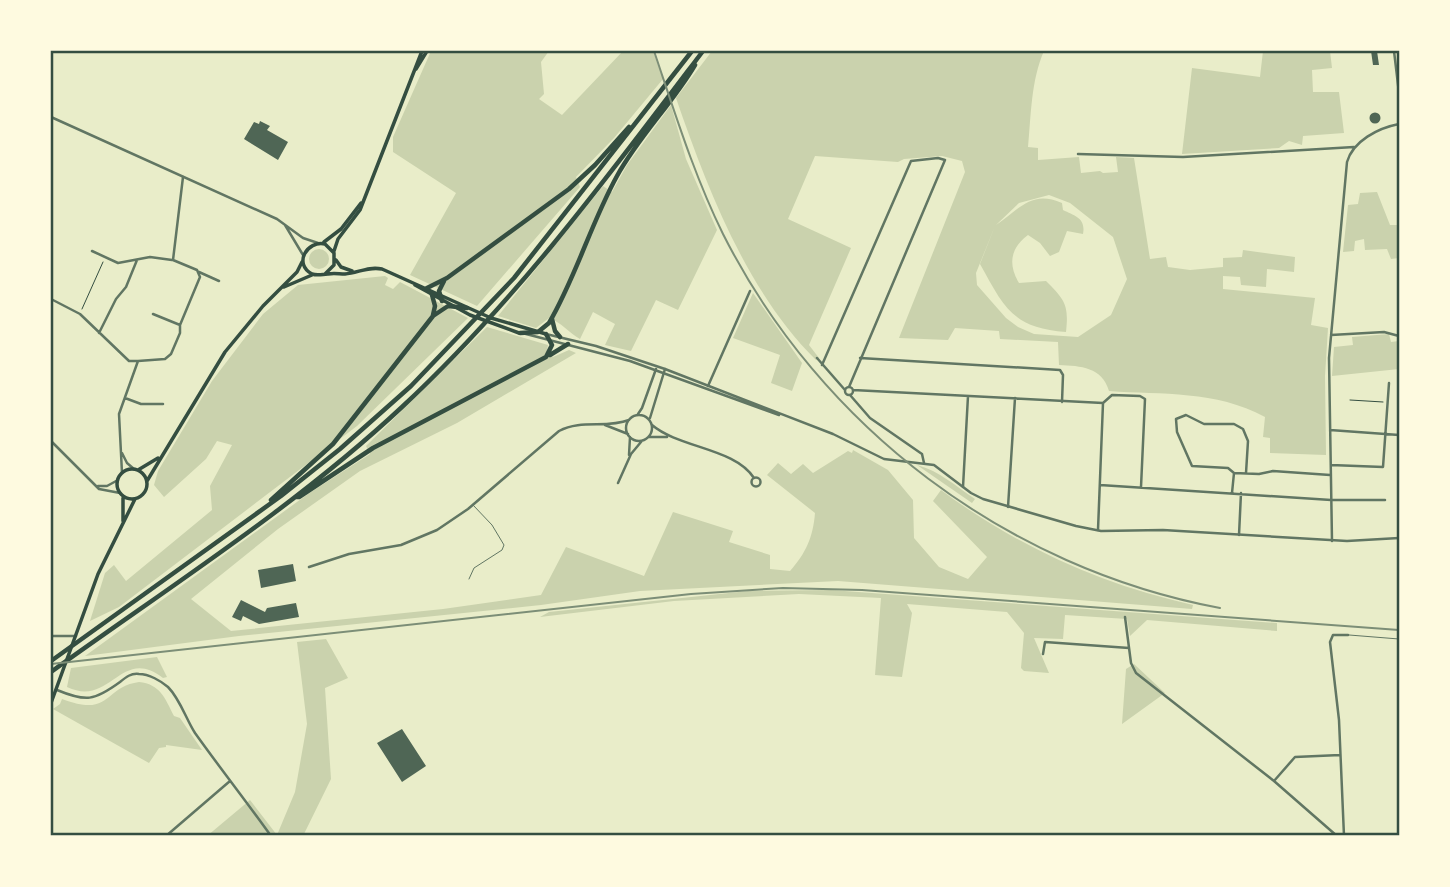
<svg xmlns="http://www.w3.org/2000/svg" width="1450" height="887" font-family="'Public Sans',sans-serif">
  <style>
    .green { fill: #cad2ad; fill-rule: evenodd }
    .building { fill: #4f6655 }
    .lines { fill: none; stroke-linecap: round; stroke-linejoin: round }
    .path { stroke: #344e41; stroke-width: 1 }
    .service { stroke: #617663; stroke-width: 1 }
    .minor { stroke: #617663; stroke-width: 2.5 }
    .tertiary { stroke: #617663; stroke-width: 2.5 }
    .primary { stroke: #344e41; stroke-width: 3.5 }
    .motorway { stroke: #344e41; stroke-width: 4.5 }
    .rail { stroke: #7c8e77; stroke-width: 2 }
    .neatline { fill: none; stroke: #344e41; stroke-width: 2.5 }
  </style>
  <rect width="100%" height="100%" fill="#e9edc9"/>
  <path class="green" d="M431 51H549L541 62 544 94 539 99 562 115 623 51H653L663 79 614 138 576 177 580 187 477 306 410 275 456 193 393 152V137Z
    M712 51H1044C1031 80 1031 116 1028 147L1038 148V160L1079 157 1081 173 1100 171 1103 173 1118 172 1116 157 1134 158 1150 259 1166 257 1168 267 1190 270 1223 267V258L1242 257 1243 250 1295 257 1294 272 1267 269 1266 287 1241 285 1240 277 1223 276V289L1315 298 1311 325 1328 328 1325 376 1326 455 1270 453V438L1263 437 1265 417C1215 390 1163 395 1109 391 1102 367 1081 366 1059 365L1058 342 1000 339 999 331 955 328 948 340 899 338 965 172 962 161 942 156 904 159 898 162 815 156 788 219 851 248 809 345 819 358 816 360C747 292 707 188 676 98ZM1049 195 1070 203 1113 237 1127 279 1111 315 1078 337 1034 334 1018 327 1006 318 977 285 976 273 995 226 980 264C1004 307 1012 328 1066 332 1069 305 1065 300 1046 281L1019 283C1008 265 1010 248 1028 235L1040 243 1050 256 1059 252 1067 231 1083 234C1086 218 1075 216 1063 210L1062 203C1031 189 1019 210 996 225L1019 203Z
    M1263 51H1330L1332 68 1312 70 1313 92H1339L1344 133 1303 136 1302 145 1289 141 1279 148 1182 154 1192 68 1260 77Z
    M671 105 686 159 717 230 678 310 656 300 631 351 605 345 615 324 593 312 580 339C569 333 561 322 549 318L536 328 498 316 603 186 612 192 627 165Z
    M1377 192 1390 225H1399V258L1391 259 1387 249 1365 250 1364 239 1355 241 1354 251 1343 252 1348 205 1358 204 1360 193Z
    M309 259a10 10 0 1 1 20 0a10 10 0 1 1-20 0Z
    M385 276 388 278 385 285 393 289 400 282 468 318 357 426 119 607 90 621 105 573 114 565 126 581 212 510 210 486 232 445 217 441 206 459 164 497 154 485 158 471 212 381 263 314 298 285Z
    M753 293 802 363 792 391 771 383 780 355 733 338Z
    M487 327 548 345 547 351 553 357 569 350 576 353 457 423 360 471 278 529 191 599 231 631 443 609 541 595 566 547 644 576 673 512 733 531 729 542 770 555V569L790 571C806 553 813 537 815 513L767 475 778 463 791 474 803 464 813 473 848 451 852 453 853 450 888 470 913 500 914 538 939 567 968 579 987 557 933 501 941 490C1016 546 1102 585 1193 605L1192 609 838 581 640 591 541 605 239 636 85 656 308 494 370 454 366 446Z
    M1389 334 1391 342 1399 341V369L1332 376 1334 347 1353 345 1352 337Z
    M917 465C940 471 955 486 975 499L972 503Z
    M831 590 1277 623V631L1147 620 1130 636 1127 619 1065 615 1063 639 1034 638 1049 673 1024 671 1021 668 1024 633 1007 612 907 604 912 613 902 677 875 675 881 598 799 594 674 601 540 617 549 612 748 591Z
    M326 639 348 678 325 688 331 779 303 836H207L250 800 277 835 295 792 307 724 297 642Z
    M157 657 167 677 163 678C121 645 111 708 67 687L71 668Z
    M1134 664 1165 693 1122 724 1126 669Z
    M139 682C160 684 165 698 174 716L180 718 202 750 166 745V747L159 748 149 763 53 709 60 704 62 699C112 718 103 687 139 682Z"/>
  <path class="building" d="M1371 51H1377L1379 65H1373Z
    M1369.5 118a5.5 5.5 0 1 1 11 0a5.5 5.5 0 1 1-11 0Z
    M260 121 270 126 267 130 288 142 278 160 244 139 254 122 259 124Z
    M293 564 296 581 261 588 258 570Z
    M241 600 265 612 267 608 296 603 299 617 259 624 243 616 241 621 232 617Z
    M402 729 426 766 402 782 377 743Z"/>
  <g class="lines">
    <path class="path" d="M82 309 103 262
      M1350 400 1383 402"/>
    <path class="service" d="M469 579 474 568 502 550 504 545 492 525 473 505
      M1349 635 1399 639"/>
    <path class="minor" d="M1078 154 1183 157 1354 147
      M92 251 118 263 150 257 172 260
      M199 272 219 281
      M51 299 80 314 129 361H138
      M153 314 180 325
      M99 333 116 299 126 287 137 260
      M1331 335 1384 332 1399 336
      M817 358 845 390
      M860 358 1060 370 1063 375 1062 402
      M822 365 911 161 938 158 945 160 849 387
      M708 386 750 291
      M845 391a4 4 0 1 1 8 0a4 4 0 1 1-8 0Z
      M853 390 1103 403
      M850 395 870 418 922 454 924 463
      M125 398 141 404H163
      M1103 403 1112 395 1140 396 1145 399 1141 487
      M638 414 642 408 656 369
      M626 428a13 13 0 1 1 26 0a13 13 0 1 1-26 0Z
      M650 418 665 369
      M605 425 628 434
      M652 425C679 448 735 448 754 478
      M1330 430 1399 435
      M649 437H667
      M122 453 127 463 134 469
      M629 455 630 437
      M1331 465 1383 467 1389 383
      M122 473 119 414 138 361 165 359 171 354 180 333V325L200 277 197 270 173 260 183 177
      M1246 473 1248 441 1243 429 1234 424H1204L1186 415 1176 419 1177 432 1192 466 1228 468 1234 473 1259 474 1273 471 1330 475
      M751.5 482a4.5 4.5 0 1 1 9 0a4.5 4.5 0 1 1-9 0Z
      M618 483 631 454 641 442
      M1100 485 1331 500H1385
      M963 487 968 396
      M1232 493 1234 473
      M1008 507 1015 398
      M1098 530 1103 403
      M1239 535 1241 493
      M1332 541 1329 358 1347 162C1353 141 1378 128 1399 124
      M309 567 349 554 401 545 437 530 468 509 559 431C582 419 606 429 629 420
      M1125 617 1131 663 1136 673 1274 781 1337 836
      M51 636H76
      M1043 654 1045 642 1129 648
      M57 690C86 702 94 701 120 682 126 677 131 673 139 674 149 674 161 681 168 687 180 699 186 719 195 733 220 768 246 801 271 836
      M1274 781 1295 757 1340 755
      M166 836 230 781
      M1344 836 1339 720 1330 642 1333 635H1348"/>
    <path class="tertiary" d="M1394 51 1399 93
      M51 117 277 219 303 238 318 243
      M285 225 303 255
      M526 334 630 361 779 415
      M546 334 596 346 665 369 833 434 884 459 934 465 971 493 983 499 1076 526 1101 531 1163 530 1347 541 1399 538
      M51 441 99 489 120 493
      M98 486H107L118 480"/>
    <path class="primary" d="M416 69 427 51
      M324 242 341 229 361 203
      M334 251 338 239 360 210 422 51
      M336 260 341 267 352 271
      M325 274 334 265V253L325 244C307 240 293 264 312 274 318 276 323 274 328 274 334 273 339 274 345 274 358 273 368 266 382 269L491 318 546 334
      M415 285 470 315 519 333
      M284 287 312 275
      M117 484a15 15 0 1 1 30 0a15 15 0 1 1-30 0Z
      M138 470 158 458
      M147 481 225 352 263 306 297 272 302 262
      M123 521V498
      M51 703 98 574 135 499"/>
    <path class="motorway" d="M427 288 447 278 569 189 595 165 629 127
      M432 295 435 306 433 315
      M442 301 439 291 444 281
      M552 319 555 331 560 337
      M520 333 538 332 549 323C576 277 591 223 617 176 639 136 672 104 695 65
      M550 355 568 344
      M295 497H299L373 448 546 357 552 345 546 334
      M271 500 333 444 433 316 448 306 467 308
      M51 661 281 496 340 449 411 386 514 278 692 51
      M51 672C169 587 295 507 402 407 516 301 610 174 703 51"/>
    <path class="rail" d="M654 51C675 113 694 175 723 234 821 428 1007 568 1220 608
      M51 664 691 594 783 588 862 590 1399 630"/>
  </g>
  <rect width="1450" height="887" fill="none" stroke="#fefae0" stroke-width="105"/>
  <rect x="52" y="52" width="1346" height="782" class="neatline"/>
</svg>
